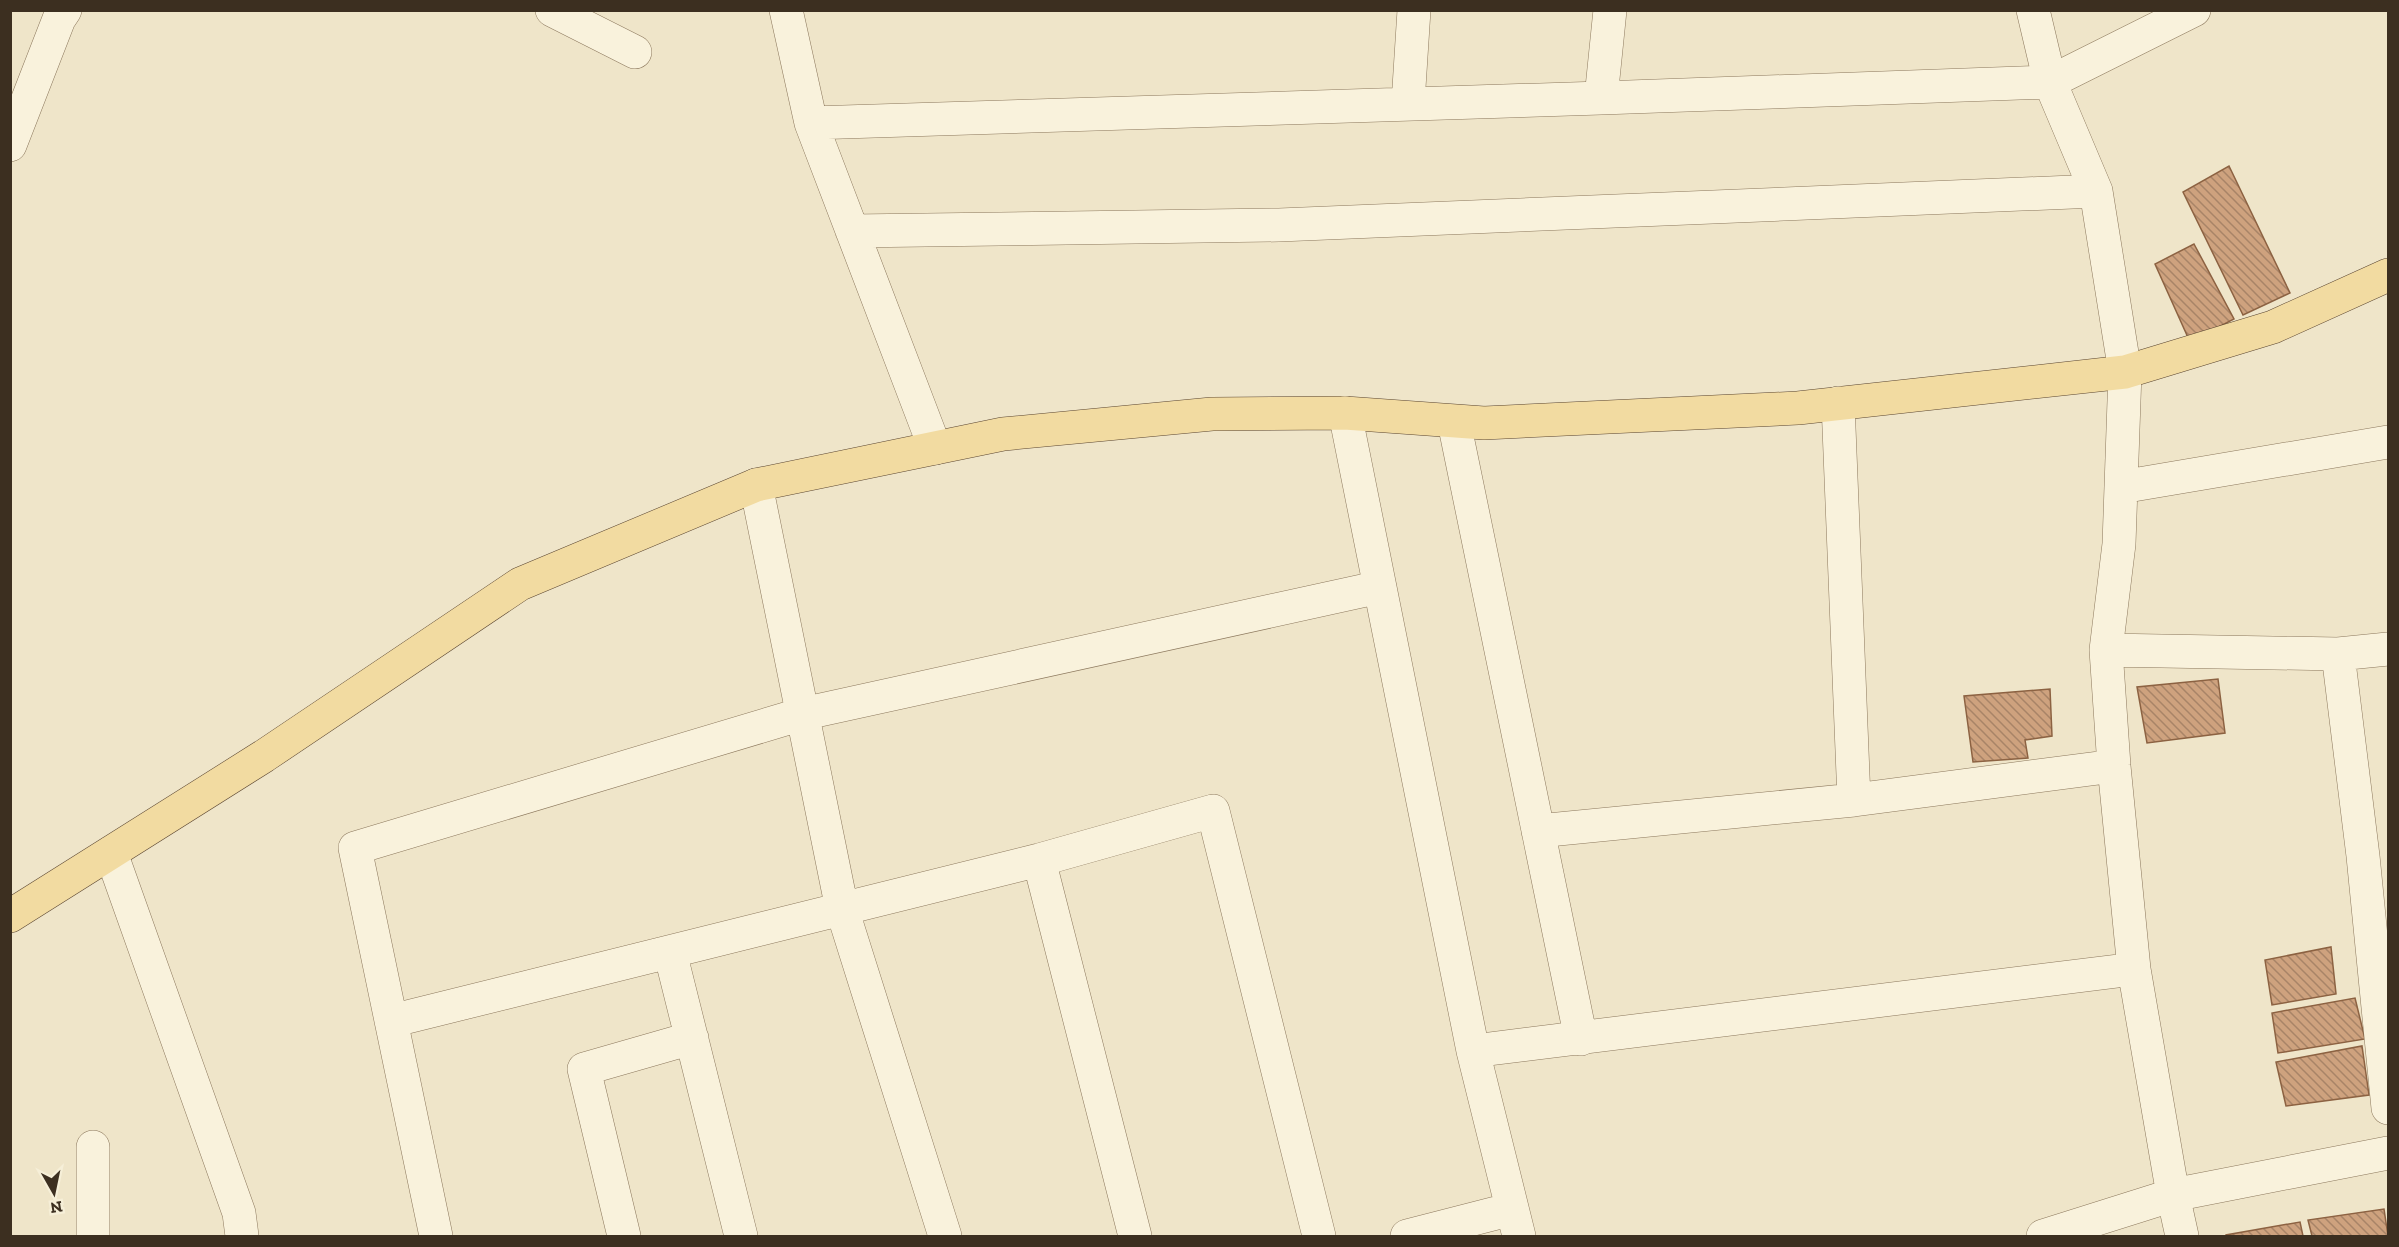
<svg xmlns="http://www.w3.org/2000/svg" width="2399" height="1247" font-family="'Zilla Slab',serif">
  <style>
    .building { fill: url(#building-back-hatch); stroke: #8c6242; stroke-width: 1.5 }
    .lines { fill: none; stroke-linecap: round; stroke-linejoin: round }
    .minor-casing { stroke: #8c785d; stroke-width: 34 }
    .major-casing { stroke: #5a4531; stroke-width: 34 }
    .minor { stroke: #f9f2dc; stroke-width: 33 }
    .major { stroke: #f2dba1; stroke-width: 33 }
  </style>
  <defs>
    <pattern id="building-back-hatch" width="6" height="6" patternUnits="userSpaceOnUse" patternTransform="scale(1.5)"><rect width="6" height="6" fill="#cea27e"/><path d="M-1 5l2 2M0 0l6 6M5-1l2 2" fill="none" stroke="#a88467"/></pattern>
  </defs>
  <rect width="100%" height="100%" fill="#efe5c9"/>
  <path class="building" d="M2229 166 2290 293 2243 315 2183 192Z
    M2194 244 2234 319 2190 342 2155 264Z
    M2218 679 2225 733 2147 743 2137 687Z
    M2050 689 2052 736 2025 740 2028 758 1973 762 1964 696Z
    M2331 947 2336 994 2272 1005 2265 960Z
    M2355 998 2365 1039 2278 1053 2272 1013Z
    M2362 1046 2369 1095 2286 1106 2276 1062Z
    M2384 1209 2388 1236H2312L2308 1220Z
    M2300 1222 2303 1236H2226V1235Z"/>
  <g class="lines">
    <g class="minor-casing">
      <path id="minor" d="M552 10 635 52
        M786 10 811 123 1601 98
        M1610 10 1601 98 2050 82 2194 10
        M2033 10 2050 82 2096 191 2125 372 2119 544 2106 650 2114 766 2134 969 2173 1195 2182 1236
        M1408 103 1414 10
        M811 123 935 448
        M10 145 59 19 65 10
        M852 231 1279 225 2096 191
        M1838 403 1854 800
        M1345 413 1473 1051 1519 1236
        M1454 422 1581 1039
        M756 485 842 909 945 1236
        M2121 487 2388 442
        M2106 650 2338 654 2388 649
        M2338 654 2363 856 2388 1108
        M1538 831 1854 800 2114 766
        M111 853 239 1213 242 1236
        M1039 860 1135 1236
        M670 952 741 1236
        M391 1021 1039 860 1213 811 1319 1236
        M1473 1051 2134 969
        M93 1236V1147
        M436 1236 355 848 802 714 1380 587
        M624 1236 584 1069 692 1038
        M1407 1236 1512 1209
        M2043 1236 2173 1195 2388 1153"/>
    </g>
    <g class="major-casing">
      <path id="major" d="M10 916 264 756 520 584 756 485 1003 434 1212 414 1345 413 1484 423 1798 408 2125 372 2273 327 2388 275"/>
    </g>
    <use href="#minor" class="minor"/>
    <use href="#major" class="major"/>
  </g>
  <rect width="2399" height="1247" fill="none" stroke="#3c2f20" stroke-width="24"/>
  <g transform="translate(54 1193) rotate(171)" stroke="#f6efd8" stroke-width="4.5" paint-order="stroke">
  <path d="M0-4.5L10 22L0 15L-10 22Z" fill="#3c2f20"/>
  <text y="-9" font-size="16" font-weight="bold" text-anchor="middle" fill="#3c2f20">N</text>
  </g>
</svg>
